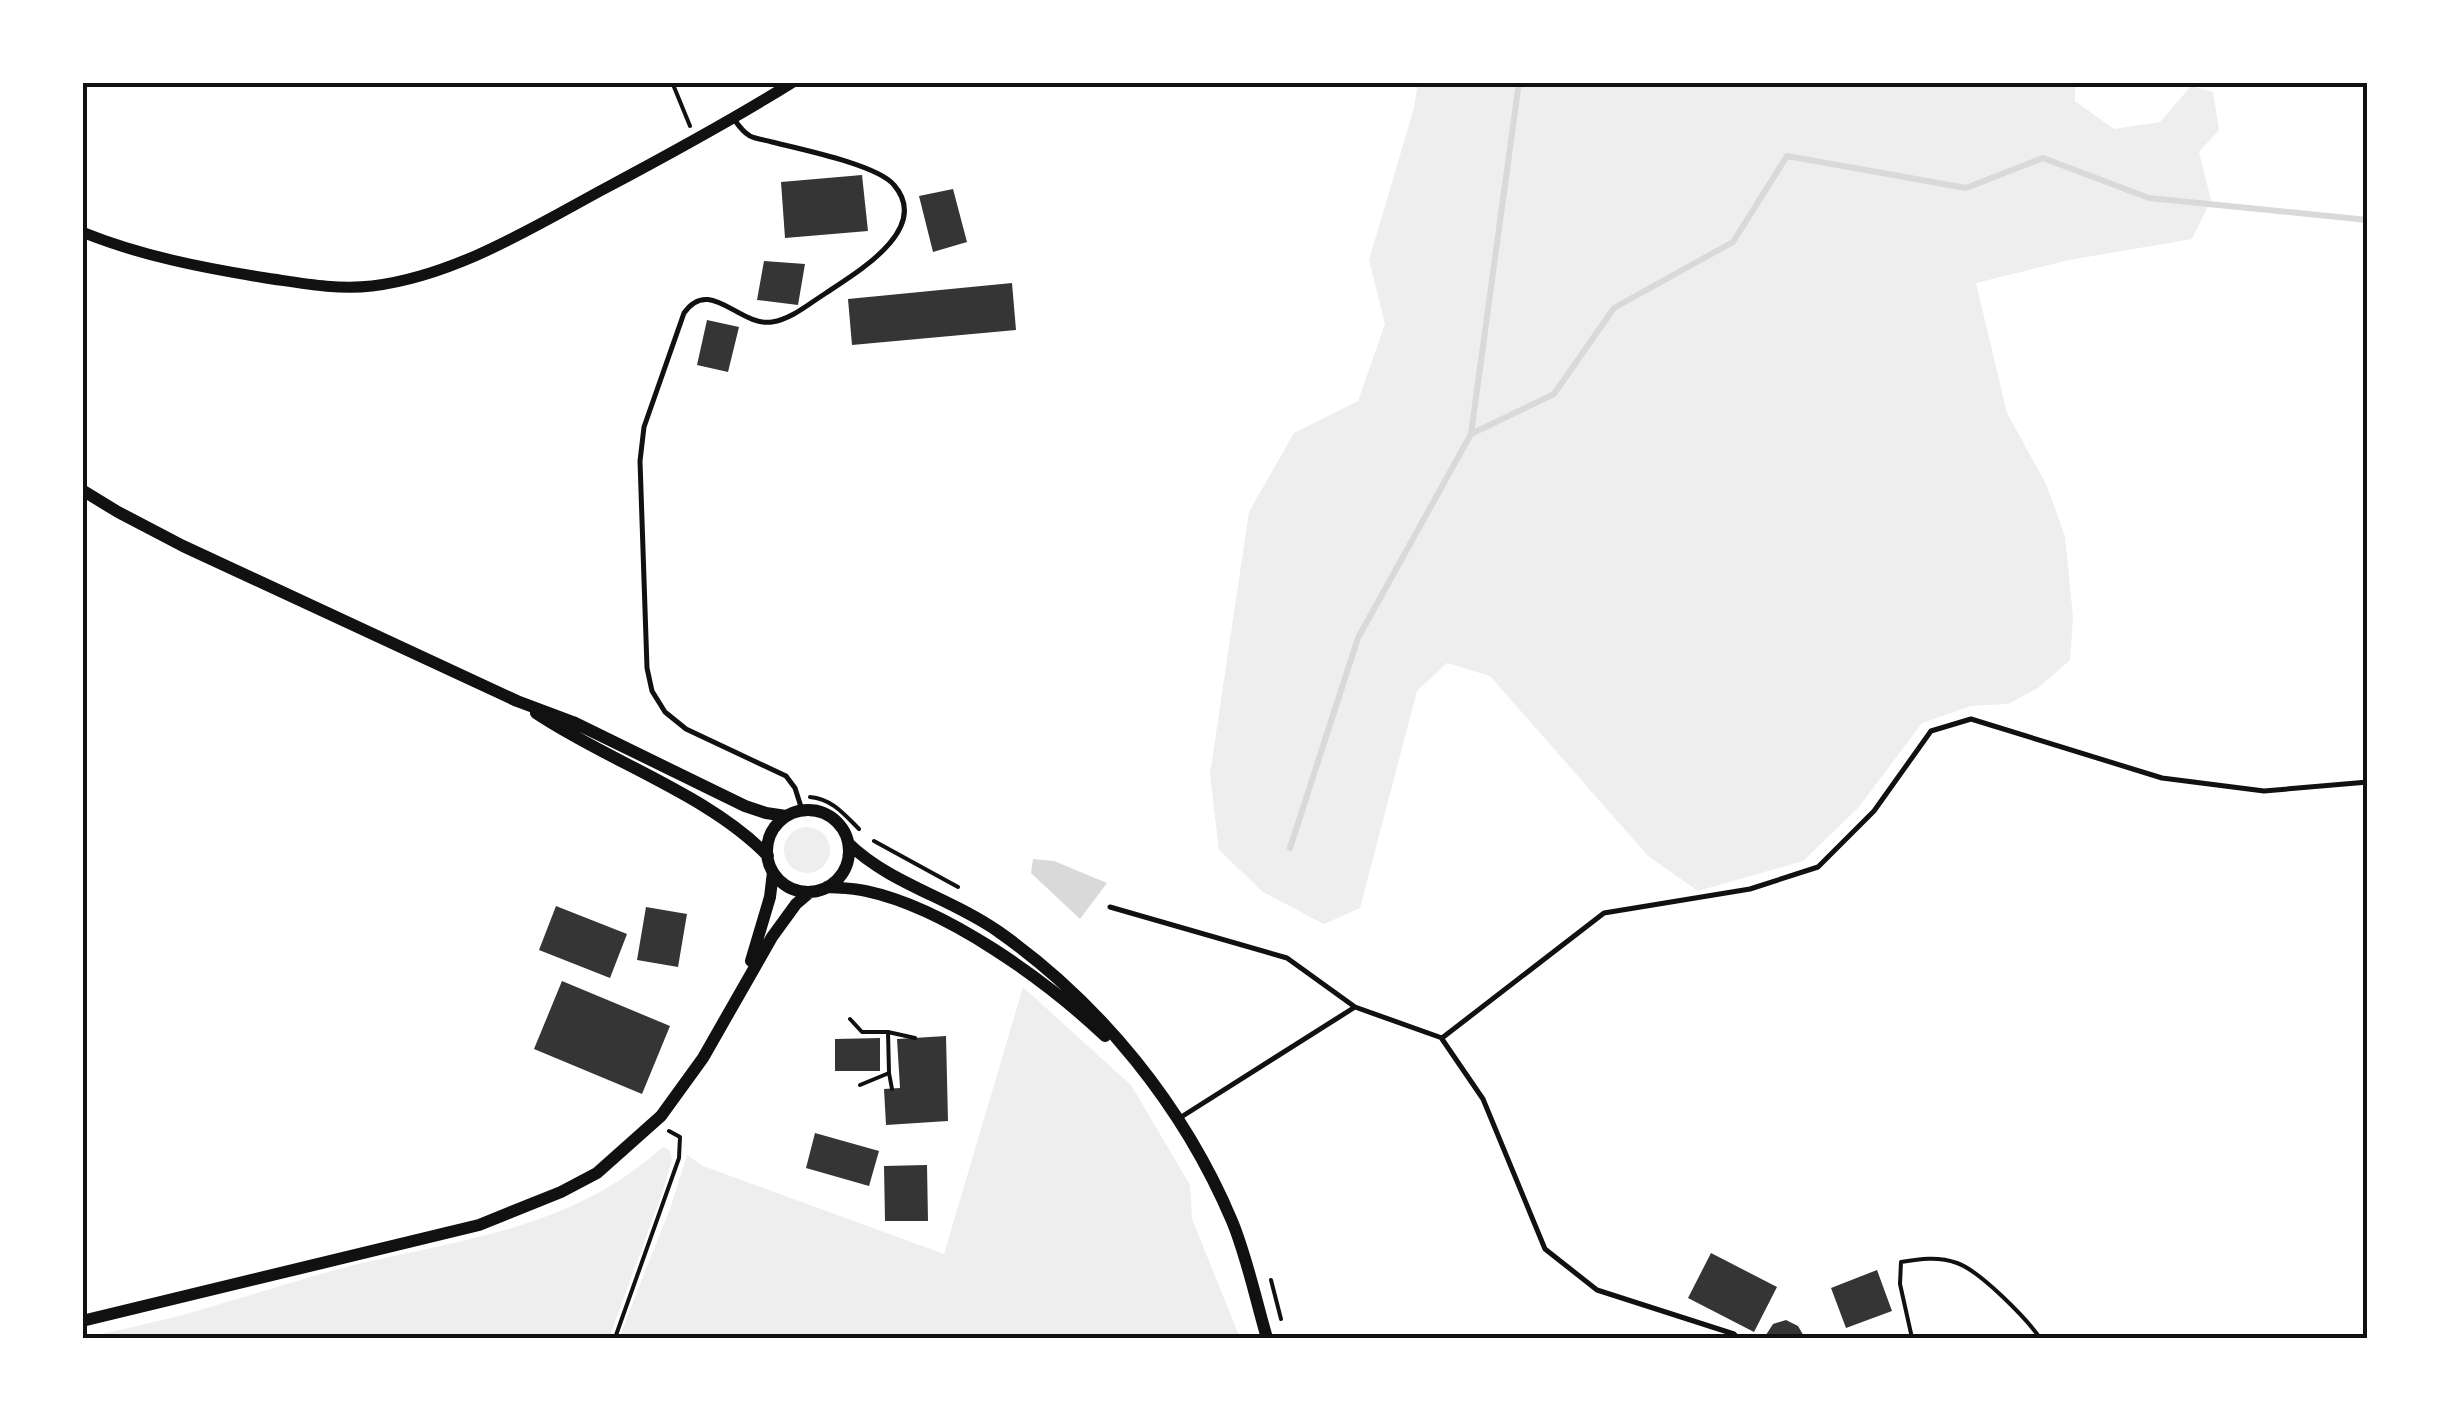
<svg xmlns="http://www.w3.org/2000/svg" width="2450" height="1421" font-family="'Space Grotesk',sans-serif">
  <style>
    .green { fill: #eee }
    .water { fill: #d9d9d9 }
    .lines { fill: none; stroke-linecap: round; stroke-linejoin: round }
    .stream { stroke: #d9d9d9; stroke-width: 6 }
    .building { fill: #353535 }
    .path { stroke: #111; stroke-width: 4 }
    .service { stroke: #111; stroke-width: 5 }
    .tertiary { stroke: #111; stroke-width: 11 }
    .secondary { stroke: #111; stroke-width: 12 }
    .neatline { fill: none; stroke: #111; stroke-width: 4 }
  </style>
  <rect width="100%" height="100%" fill="#fff"/>
  <path class="green" d="M1418 83H2075V101L2114 129 2160 122 2191 86 2213 92 2219 130 2199 152 2211 200 2192 239 2069 260 1976 283 2007 413 2046 484 2065 536 2073 617 2070 660 2038 688 2008 704 1971 706 1922 723 1858 808 1803 861 1698 891 1648 856 1490 676 1447 663 1417 691 1360 908 1324 924 1263 892 1219 850 1210 774 1249 512 1294 433 1358 401 1385 324 1369 260 1414 108Z
    M784 850a23 23 0 1 1 46 0a23 23 0 1 1-46 0Z
    M1023 987 1131 1085 1190 1185 1192 1219 1240 1338H619L671 1206 687 1155 703 1166 944 1254Z
    M663 1147 670 1151 672 1160 663 1191 609 1338H83C114 1331 147 1324 179 1316 238 1300 295 1280 354 1265 467 1238 573 1228 663 1147Z"/>
  <path class="water" d="M1033 859 1054 861 1107 883 1080 919 1031 873Z"/>
  <g class="lines">
    <path class="stream" d="M1471 434 1554 394 1614 308 1733 242 1787 156 1966 188 2043 158 2149 198 2368 220
      M1290 848 1358 638 1471 434 1519 82"/>
  </g>
  <path class="building" d="M862 175 868 231 785 238 781 182Z
    M953 189 967 242 933 252 919 196Z
    M764 261 805 264 798 305 757 300Z
    M1012 283 1016 330 852 345 848 299Z
    M707 320 739 327 728 372 697 365Z
    M556 906 627 934 610 978 539 950Z
    M646 907 687 914 678 967 637 960Z
    M562 981 670 1026 642 1094 534 1049Z
    M946 1036 948 1121 886 1125 884 1089 900 1088 897 1039Z
    M880 1038V1071H835V1039Z
    M815 1133 879 1151 869 1186 806 1168Z
    M927 1165 928 1221H885L884 1166Z
    M1711 1253 1777 1287 1754 1332 1688 1298Z
    M1877 1270 1892 1311 1846 1328 1831 1288Z
    M1786 1320 1798 1326 1805 1338H1764L1773 1324Z"/>
  <g class="lines">
    <path class="path" d="M672 82 690 126
      M810 797C832 799 844 814 859 829
      M874 841 958 887
      M850 1019 862 1032H888L915 1038
      M888 1032 889 1073
      M860 1085 889 1073 892 1089
      M1271 1280 1281 1319
      M615 1338 679 1158 680 1137 669 1131
      M1912 1338 1900 1284 1901 1262C1919 1259 1938 1256 1957 1263 1980 1271 2026 1318 2040 1338"/>
    <path class="service" d="M734 119C738 125 743 132 750 136 756 139 765 140 772 142 800 149 878 165 894 185 932 229 856 273 826 293 810 303 792 319 772 322 739 327 710 276 684 313L644 427 640 461 647 668 652 691 665 712 686 729 786 776 795 788 802 810
      M1110 907 1287 958 1355 1007
      M1442 1039 1483 1099 1545 1249 1597 1290 1734 1334 1738 1338
      M1178 1119 1355 1007 1442 1038 1604 913 1750 889 1818 867 1874 811 1931 731 1971 719 2162 778 2264 791 2368 782"/>
    <path class="tertiary" d="M82 232C141 256 204 268 266 278 301 283 336 290 372 286 454 276 530 229 602 190 666 156 731 121 793 82"/>
    <path class="secondary" d="M82 490 118 512 183 546 517 701 573 722 745 806 766 813 786 816
      M536 713C609 762 708 794 768 856
      M767 851a41 41 0 1 1 82 0a41 41 0 1 1-82 0Z
      M848 843C890 884 951 898 999 932 1100 1003 1184 1107 1232 1221 1247 1257 1256 1301 1267 1338
      M827 887C840 888 853 888 866 891 946 908 1046 980 1105 1036
      M751 961 770 897 773 872
      M82 1321 479 1225 561 1192 597 1173 661 1116 703 1058 772 937 796 904 810 892"/>
  </g>
  <rect width="2450" height="1421" fill="none" stroke="#ffffff" stroke-width="170"/>
  <rect x="85" y="85" width="2280" height="1251" class="neatline"/>
</svg>
